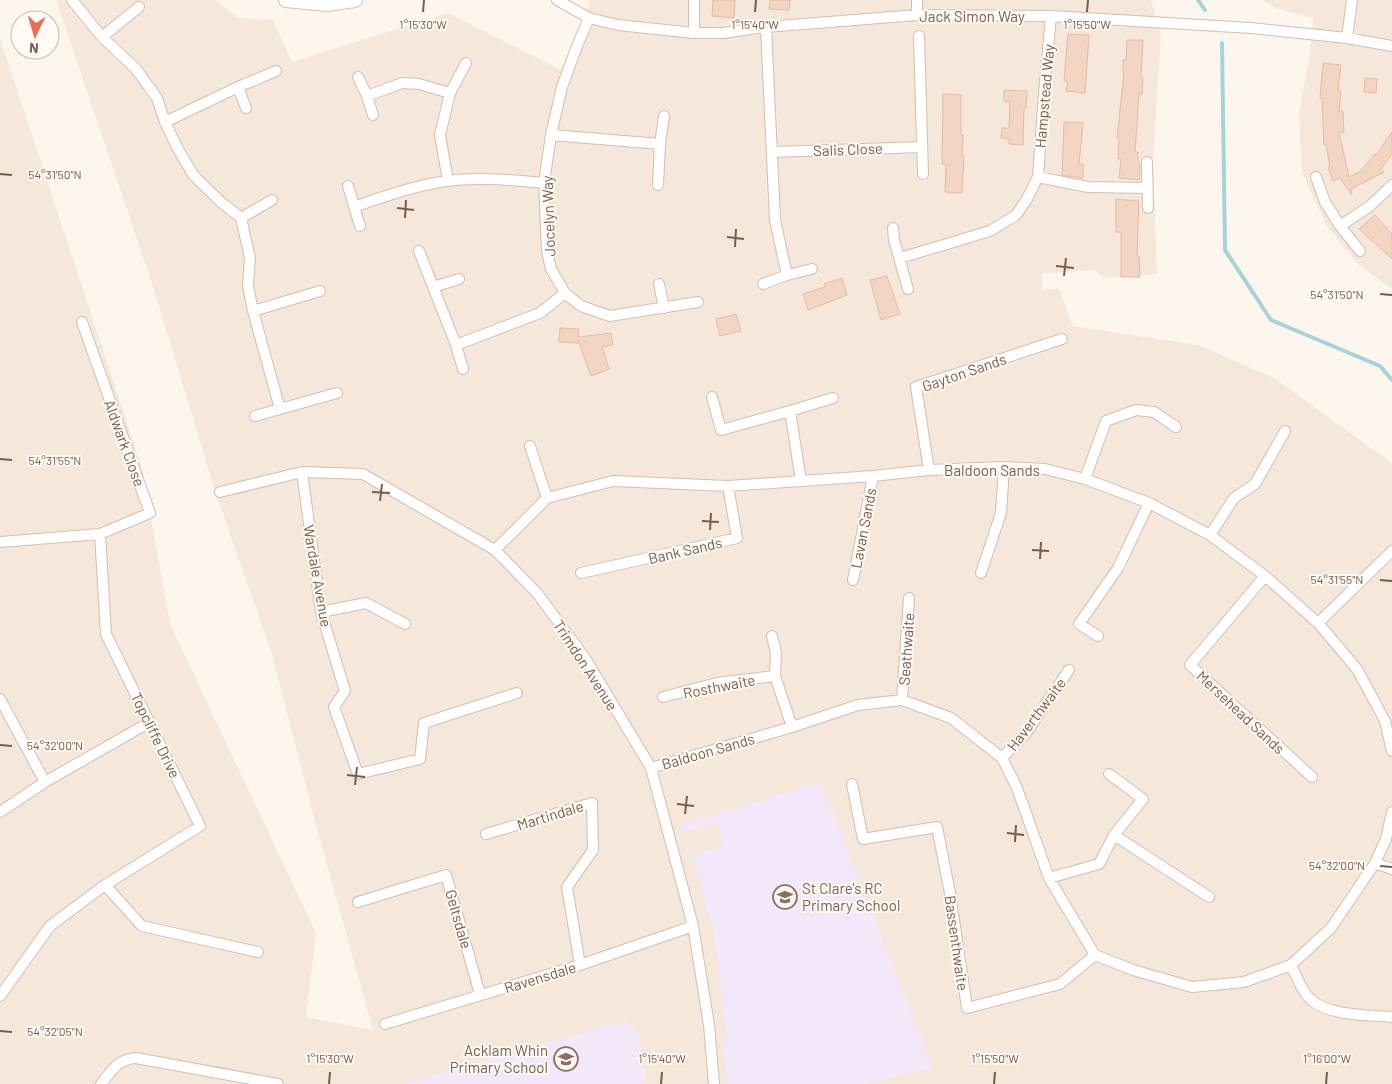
<svg xmlns="http://www.w3.org/2000/svg" width="1392" height="1084" font-family="Barlow,sans-serif">
  <style>
    .residential { fill: #f5e8da }
    .education { fill: #f3e8fa }
    .lines { fill: none; stroke-linecap: round; stroke-linejoin: round }
    .stream { stroke: #a5d3da; stroke-width: 4 }
    .building { fill: #f3d5c3; stroke: #e6bba3 }
    .minor-casing { stroke: #d1beb0; stroke-width: 12 }
    .secondary-casing { stroke: #d6c0b0; stroke-width: 16 }
    .minor { stroke: #fff; stroke-width: 10 }
    .secondary { stroke: #fff; stroke-width: 14 }
    .ticks { fill: none; stroke: #7a5c4d; stroke-width: 2 }
    .labels { text-anchor: middle; dominant-baseline: central; stroke-width: 4; stroke-linejoin: round; paint-order: stroke }
    .street-label { font-size: 15px; fill: #7a5c4d; stroke: #fffaf3 }
    .education-label { font-size: 15px; fill: #785e54; stroke: #fffaf3; text-anchor: start }
    .ticks-label { font-size: 12px; text-anchor: middle; fill: #7a5c4d; stroke: #fffaf3; stroke-width: 4; stroke-linejoin: round; paint-order: stroke }
  </style>
  <rect width="100%" height="100%" fill="#fdf6ec"/>
  <path class="residential" d="M56 0H216L238 18 273 20 292 62 448 13 561 70 589 5V0H1151L1161 35 1153 160 1157 274 1104 278 1094 270 1042 273V290L1059 289 1073 326 1198 345 1274 378 1392 463V1084H0V38L142 468 170 624 316 933 306 1017 373 1030 318 832 271 651 216 494 152 283Z
    M1262 0H1392V289L1360 266 1326 225 1302 172 1299 115 1310 53 1313 18 1276 8Z"/>
  <path class="education" d="M821 782 933 1068 864 1084H727L723 1043 727 1042 715 939 693 855 724 845 717 823 683 833 680 825Z
    M625 1021 640 1034 646 1084H403Z"/>
  <g class="lines">
    <path class="stream" d="M1198 0 1205 10
      M1222 43 1225 250 1271 320 1380 366 1392 380"/>
  </g>
  <path class="building" d="M713 0H735L734 18 712 16Z
    M770 0H790L789 10 769 9Z
    M1068 34 1089 35 1085 93 1066 91 1068 82 1064 81Z
    M1127 40H1143L1141 77 1143 78 1142 94H1139L1135 152H1138V163L1140 164 1139 180 1119 178 1121 159H1118L1119 138H1117L1124 72H1123V60H1126Z
    M1323 63 1341 65 1338 90 1341 91 1339 111H1343L1344 132 1339 133 1349 177 1362 170 1375 154 1376 155 1392 132V154L1381 169 1384 172 1351 189 1352 195 1340 178 1333 181 1328 167 1330 166 1326 145H1324L1322 98H1320Z
    M1365 78 1377 79 1376 93 1364 92Z
    M1004 90 1027 91 1026 108H1024L1023 145 1009 144V139L1001 138 1002 128H1009L1010 102 1004 101Z
    M943 94 961 95V135H963L962 156H964L962 193 945 192 946 165 942 164Z
    M1064 122 1083 123 1079 164H1083V178L1062 175Z
    M1116 199 1139 201 1137 256H1139L1140 277H1121V232H1116Z
    M1375 215 1392 234V259L1359 229Z
    M887 276 900 314 881 320 870 280Z
    M842 278 847 295 808 310 803 294 825 287 824 284Z
    M736 314 741 331 720 336 716 319Z
    M560 328 579 329 578 337 611 333 613 345 602 347 609 369 591 376 578 340V343L559 342Z"/>
  <g class="lines">
    <g class="minor-casing">
      <path id="minor" d="M72 0 102 37 136 69 157 98 165 122 178 149 194 176 222 203 241 218 250 258 248 286 253 311 280 409
        M557 0 589 18 618 25 694 33H723L766 27 917 15 1051 16 1251 28 1347 38 1392 46
        M917 0V15
        M589 18 577 46 562 87 551 135 544 183 547 251 551 269 565 293 581 306 610 316 698 302
        M766 27 775 220 787 275
        M694 33V0
        M919 36 923 174
        M102 37 139 7
        M1347 38 1352 0
        M358 77 367 96 373 115
        M238 87 246 108
        M367 96 402 83 419 84 450 93
        M165 122 238 87 276 71
        M551 135 660 144
        M773 152 922 147
        M1147 162 1148 208
        M1038 177 1088 187 1147 188
        M1316 177 1325 202 1340 226 1360 251
        M448 181 440 135 450 93 466 63
        M658 185 660 144 664 116
        M348 186 360 226
        M354 207C384 196 416 185 447 181 479 177 512 180 544 183
        M241 218 272 200
        M1340 226 1370 206 1392 185
        M893 228 894 240 908 289
        M419 251 456 345 463 369
        M900 258 990 231 1016 215 1027 199 1038 177 1044 93 1051 16
        M659 284 664 308
        M763 284 787 275 812 269
        M433 287 459 279
        M253 311 320 291
        M456 345 540 313 565 293
        M712 397 721 430 790 411 801 481
        M790 411 833 398
        M255 416 337 393
        M530 446 547 498
        M929 470 916 387 1062 339
        M302 472 321 612 345 691 334 707 358 774 420 759 424 723 517 693
        M1085 479 1106 421 1136 410 1154 412 1176 427
        M220 492 302 472 363 474 495 550 537 593 585 658 651 768 693 926 709 1025 714 1084
        M100 534 106 634 200 826 105 885
        M1210 535 1234 498 1255 484 1285 431
        M0 542 100 534 150 513 82 322
        M495 550 547 498 613 481 728 486 873 476 929 470 1004 467 1045 469 1085 479 1149 503 1210 535 1265 576 1318 623 1357 669 1385 721 1392 751
        M581 573 737 538 728 486
        M981 573 1001 513 1004 467
        M1265 576 1190 665 1312 777
        M853 580 873 476
        M321 612 366 603 405 624
        M1318 623 1392 551
        M772 636 776 653 775 676
        M1098 636 1079 624 1118 568 1149 503
        M663 697 717 683 775 676 792 727
        M0 699 45 782
        M902 700 909 598
        M1002 758 1026 733 1069 670
        M651 768 792 727 858 705 902 700 951 718 1002 758 1017 788 1049 878 1095 955 1133 970 1192 987 1244 982 1291 965 1331 928 1375 863 1386 839 1392 812
        M1109 774 1143 799 1114 835
        M852 784 863 839 937 827 950 893 967 1008 1060 984 1095 955
        M0 812 45 782 150 722
        M486 834 592 803 593 850 567 887 580 965
        M1375 863 1392 869
        M1049 878 1099 864 1114 835 1209 897
        M358 902 446 875 480 994
        M1291 965C1297 977 1301 990 1310 999 1328 1016 1369 1015 1392 1017
        M0 996 50 926 105 885 142 926 258 952
        M385 1024 580 965 693 926
        M101 1084C111 1071 118 1059 136 1058L278 1084"/>
    </g>
    <g class="secondary-casing">
      <path id="secondary" d="M286 0 326 4 355 0"/>
    </g>
    <use href="#minor" class="minor"/>
    <use href="#secondary" class="secondary"/>
  </g>
  <path class="ticks" d="M423 12 424 0M755 12 756 0M1087 12 1088 0M0 174 12 175M397 208 414 210M405 218 406 200M727 237 744 239M735 247 736 229M1056 266 1074 268M1064 276 1066 258M1380 294 1392 295M0 459 12 460M372 492 390 493M380 501 382 484M702 521 719 522M710 530 711 513M1032 550 1049 551M1040 559 1041 542M1380 580 1392 581M0 745 12 746M347 775 365 777M355 785 357 767M677 804 694 806M685 814 687 796M1007 833 1024 835M1015 842 1016 825M1380 866 1392 867M0 1031 12 1032M329 1084 330 1072M661 1084 662 1072M994 1084 995 1072M1326 1084 1327 1072"/>
  <defs>
    <g id="school-ring" transform="scale(1.25)"><circle r="9.5" fill="#fffaf3" stroke="#8d6e63" stroke-width="1.5"/><path d="M0-5L7-2L0 1L-7-2ZM-4 1L0 2.5L4 1V4Q0 6-4 4Z" fill="#8d6e63"/></g>
  </defs>
  <g fill-rule="evenodd">
    <use href="#school-ring" x="785" y="897"/>
    <use href="#school-ring" x="566" y="1059"/>
  </g>
  <g class="labels">
    <g class="street-label">
      <text x="972" y="16">Jack Simon Way</text>
      <text transform="translate(1044 96) rotate(-85)">Hampstead Way</text>
      <text transform="translate(848 149) rotate(-2)">Salis Close</text>
      <text transform="translate(548 216) rotate(-92)">Jocelyn Way</text>
      <text transform="translate(964 372) rotate(-19)">Gayton Sands</text>
      <text transform="translate(125 443) rotate(70)">Aldwark Close</text>
      <text x="992" y="470">Baldoon Sands</text>
      <text transform="translate(863 528) rotate(-79)">Lavan Sands</text>
      <text transform="translate(685 550) rotate(-13)">Bank Sands</text>
      <text transform="translate(318 576) rotate(80)">Wardale Avenue</text>
      <text transform="translate(906 649) rotate(-86)">Seathwaite</text>
      <text transform="translate(586 665) rotate(57)">Trimdon Avenue</text>
      <text transform="translate(719 686) rotate(-11)">Rosthwaite</text>
      <text transform="translate(1241 712) rotate(43)">Mersehead Sands</text>
      <text transform="translate(1036 714) rotate(-53)">Haverthwaite</text>
      <text transform="translate(156 735) rotate(64)">Topcliffe Drive</text>
      <text transform="translate(708 751) rotate(-16)">Baldoon Sands</text>
      <text transform="translate(550 815) rotate(-17)">Martindale</text>
      <text transform="translate(459 919) rotate(74)">Geltsdale</text>
      <text transform="translate(957 943) rotate(82)">Bassenthwaite</text>
      <text transform="translate(540 977) rotate(-17)">Ravensdale</text>
    </g>
    <g class="education-label">
      <text x="802" y="888">St Clare's RC<tspan x="802" dy="17">Primary School</tspan></text>
      <text x="548" y="1050" text-anchor="end">Acklam Whin<tspan x="548" dy="17">Primary School</tspan></text>
    </g>
  </g>
  <g class="ticks-label">
    <text x="423" y="29">1°15'30"W</text>
    <text x="755" y="29">1°15'40"W</text>
    <text x="1087" y="29">1°15'50"W</text>
    <text x="55" y="179">54°31'50"N</text>
    <text x="1337" y="299">54°31'50"N</text>
    <text x="55" y="465">54°31'55"N</text>
    <text x="1337" y="584">54°31'55"N</text>
    <text x="55" y="750">54°32'00"N</text>
    <text x="1337" y="870">54°32'00"N</text>
    <text x="55" y="1036">54°32'05"N</text>
    <text x="330" y="1063">1°15'30"W</text>
    <text x="662" y="1063">1°15'40"W</text>
    <text x="995" y="1063">1°15'50"W</text>
    <text x="1327" y="1063">1°16'00"W</text>
  </g>
  <g transform="translate(35 35) rotate(185)"><circle r="24" fill="#fffaf3" stroke="#cabbb1"/>
  <path d="M0-4L9 19L0 12L-9 19Z" fill="#e76f51"/>
  <text y="-8" font-size="14" font-weight="bold" text-anchor="middle" fill="#7a5c4d">N</text>
  </g>
</svg>
